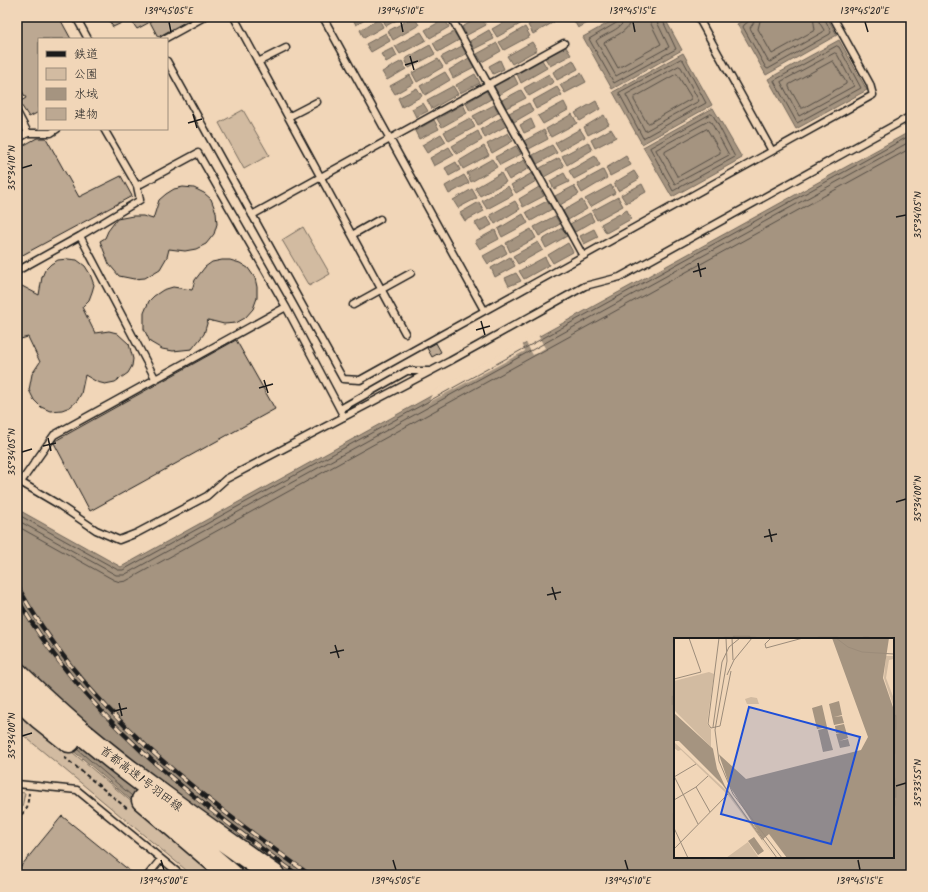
<svg xmlns="http://www.w3.org/2000/svg" width="928" height="892" font-family="Kalam,'Klee One',sans-serif">
  <style>
    .green { fill: #d2bba1; stroke: #776c5e }
    .water { fill: #a59480; stroke: #6e6458; fill-rule: evenodd }
    .pier { fill: #f1d6b8 }
    .lines { fill: none; stroke-linecap: round; stroke-linejoin: round }
    .shore { stroke: #534c44; stroke-width: 1 }
    .building { fill: #bca892; stroke: #1c1c1c }
    .lane-casing { stroke: #1c1c1c; stroke-width: 9 }
    .highway-casing { stroke: #1c1c1c; stroke-width: 25 }
    .path { stroke: #1c1c1c; stroke-width: 2; stroke-dasharray: 4 3; stroke-linecap: butt }
    .lane { stroke: #f1d6b8; stroke-width: 6 }
    .highway { stroke: #f1d6b8; stroke-width: 22 }
    .rail-casing { stroke: #1c1c1c; stroke-width: 4.5 }
    .rail { stroke: #f1d6b8; stroke-width: 3; stroke-dasharray: 9; stroke-linecap: butt }
    .ticks { fill: none; stroke: #1c1c1c; stroke-width: 1.5 }
    .labels { text-anchor: middle; dominant-baseline: central; stroke-width: 4; stroke-linejoin: round; paint-order: stroke }
    .street-label { font-size: 12px; fill: #1c1c1c; stroke: #f1d6b8 }
    .inset-road { fill: none; stroke: #9c8c7a; stroke-width: 1 }
    .view { fill: #1d4ed8; fill-opacity: 0.15; stroke: #1d4ed8; stroke-width: 2 }
    .inset-edge { fill: none; stroke: #1c1c1c; stroke-width: 2 }
    .neatline { fill: none; stroke: #1c1c1c; stroke-width: 1.5 }
    .ticks-label { font-size: 10px; text-anchor: middle; fill: #1c1c1c }
  </style>
  <rect width="100%" height="100%" fill="#f1d6b8"/>
  <filter id="ink" filterUnits="userSpaceOnUse"><feTurbulence type="fractalNoise" baseFrequency=".025" numOctaves="2"/><feDisplacementMap in="SourceGraphic" scale="8" xChannelSelector="R" yChannelSelector="G"/><feConvolveMatrix kernelMatrix="1 2 1 2 8 2 1 2 1" color-interpolation-filters="sRGB"/></filter>
  <g filter="url(#ink)">
    <path class="green" d="M243 110 269 155 244 169 219 123Z
      M303 227 330 274 309 286 282 240Z
      M17 707 23 711 219 875H192L17 730Z
      M17 792 25 793 22 807 17 813Z"/>
    <path class="water" d="M352 17H370L356 25Z
      M382 17H402L386 26Z
      M414 17 419 25 393 40 388 31Z
      M480 17 486 25 467 35 462 27Z
      M513 17H519L522 23 497 37 492 29Z
      M543 17H550L554 22 533 34 528 25Z
      M572 17H599L578 28Z
      M619 17H664L682 50 612 89 583 37Z
      M749 17H827L837 35 766 75 737 24Z
      M379 19 383 27 364 38 360 30Z
      M445 19 449 27 430 38 425 30Z
      M525 27 530 36 504 50 499 42Z
      M489 30 494 39 474 49 470 41Z
      M421 32 426 40 400 54 395 46Z
      M454 32 459 40 438 52 433 43Z
      M386 33 390 41 371 52 366 44Z
      M839 40 867 90 796 129 768 79Z
      M532 42 537 50 512 64 507 56Z
      M497 43 501 51 482 62 477 54Z
      M430 45 435 54 409 68 405 59Z
      M462 46 466 54 446 65 441 57Z
      M566 47 571 55 550 66 545 58Z
      M393 48 397 56 386 62 381 54Z
      M683 53 712 105 642 144 613 92Z
      M469 58 474 67 453 78 449 70Z
      M438 59 443 67 417 82 412 73Z
      M500 60 504 69 493 74 489 66Z
      M542 60 547 68 521 83 517 74Z
      M573 60 578 69 557 80 553 72Z
      M402 61 406 69 387 80 382 72Z
      M445 72 450 80 425 95 420 86Z
      M581 73 586 82 565 93 560 85Z
      M475 74 480 83 460 93 456 85Z
      M549 74 554 82 529 96 524 88Z
      M410 75 414 83 395 94 390 86Z
      M514 76 518 84 499 95 494 86Z
      M453 86 458 94 432 109 427 100Z
      M557 87 562 95 536 109 532 101Z
      M417 88 422 96 402 107 398 98Z
      M521 90 526 98 506 108 502 100Z
      M486 91 491 99 470 111 466 103Z
      M596 101 600 109 580 121 575 113Z
      M564 102 568 110 543 124 538 116Z
      M423 103 428 111 416 117 412 109Z
      M529 103 533 111 514 122 509 113Z
      M463 104 467 113 442 127 437 119Z
      M494 105 498 113 478 125 473 116Z
      M713 108 742 158 672 197 643 147Z
      M572 114 577 123 551 137 546 129Z
      M604 115 609 124 588 135 584 127Z
      M470 118 475 127 449 141 444 132Z
      M501 118 506 126 485 138 481 129Z
      M531 119 535 128 524 133 520 125Z
      M434 120 439 129 419 139 415 131Z
      M580 129 585 137 560 151 555 143Z
      M611 129 616 137 595 148 591 140Z
      M544 130 548 139 529 149 524 141Z
      M478 131 482 140 457 154 452 146Z
      M911 131V875H219L82 758 17 707V509L121 567ZM675 639H893V857H675Z
      M508 133 513 141 492 153 487 144Z
      M441 134 446 142 427 153 422 145Z
      M588 142 592 150 567 165 562 156Z
      M552 145 557 153 537 164 533 155Z
      M484 146 489 155 463 169 459 161Z
      M516 146 521 154 500 165 495 157Z
      M449 147 454 155 434 166 430 158Z
      M595 156 600 165 574 179 569 171Z
      M626 156 631 165 610 176 606 168Z
      M559 158 564 166 544 177 540 168Z
      M492 159 497 167 471 182 467 173Z
      M524 160 529 168 509 180 504 171Z
      M456 162 460 170 449 176 445 168Z
      M603 170 607 178 582 193 577 184Z
      M634 171 639 179 618 191 614 183Z
      M501 173 506 182 480 196 475 188Z
      M532 173 536 181 516 193 511 185Z
      M564 173 569 182 554 189 550 181Z
      M464 175 469 183 449 194 445 186Z
      M642 184 646 192 626 203 621 195Z
      M611 185 615 193 590 207 585 199Z
      M508 186 513 195 487 209 482 201Z
      M574 186 579 194 560 205 555 196Z
      M539 187 544 196 523 207 519 199Z
      M472 189 477 198 458 208 453 200Z
      M618 197 623 206 597 220 592 211Z
      M582 200 587 209 568 220 563 211Z
      M515 201 520 209 495 224 490 215Z
      M547 201 552 209 531 221 526 212Z
      M479 202 484 211 465 221 460 213Z
      M627 210 631 219 606 233 601 224Z
      M590 213 594 221 575 232 570 224Z
      M523 214 528 223 502 237 498 229Z
      M555 216 560 224 539 236 534 227Z
      M487 217 492 225 480 231 475 223Z
      M562 228 567 236 546 248 542 240Z
      M531 229 536 238 510 252 506 243Z
      M594 229 598 237 584 244 580 236Z
      M495 230 499 239 480 249 475 241Z
      M538 242 543 250 518 264 513 256Z
      M568 243 573 252 553 263 548 255Z
      M503 245 507 253 488 264 483 256Z
      M510 257 515 266 495 277 491 268Z
      M545 257 549 265 524 279 519 271Z
      M516 273 521 281 509 286 505 278Z"/>
    <path class="pier" d="M538 335 545 348 533 355 525 341Z
      M522 343 525 351 428 403 433 392Z"/>
    <g class="lines">
      <path class="shore" d="M620 17 618 22 589 39 614 83 676 49 661 17
        M625 17C624 30 604 33 596 41L616 76 669 47 657 22 656 17
        M631 17C630 33 614 35 604 43L618 68 661 44 651 24 650 17
        M750 17 749 21 744 25 743 27 766 68 768 69 830 34 831 32 824 17
        M755 17 754 22 750 28 768 61 770 62 823 32 824 30 819 22V17
        M761 17 758 29 772 54 815 30 813 17
        M837 46 839 47 861 88 797 123 774 81Z
        M835 53 837 54 854 86 799 116 781 82Z
        M681 59 683 60 706 103 643 138 619 93Z
        M833 61 846 82V84L803 108H801L789 87V85Z
        M679 66 681 67 699 101 645 131 626 95Z
        M677 74 691 97V99L649 123H647L634 100V98Z
        M711 114 713 115 735 157 673 191 650 148Z
        M709 121 711 122 729 155 675 184 656 150Z
        M707 129 720 151V153L679 176H677L665 154V152Z
        M17 514 118 570H123L911 135
        M17 520 116 575H124L911 141
        M17 526 114 580 120 582 126 581 911 148
        M77 749 132 796"/>
    </g>
    <path class="building" d="M17 17H59L71 39H39V112L29 117 19 102 26 98 17 83Z
      M107 17H194L158 37 150 22 137 29 130 19 113 27Z
      M37 138H46L79 197 121 176 132 196 17 258V149Z
      M183 187 194 188 204 193 211 199 216 212 217 224 214 234 206 244 196 249 185 251 169 249 167 257 160 269 145 278 134 279 119 276 109 264 100 241 105 238 108 231 117 219 133 216H143L153 219 159 200 166 194 174 189Z
      M68 259 77 260 85 266 90 274 94 285 92 292 89 300 82 307 95 333 109 331 117 333 129 344 133 359 132 366 128 373 115 382 105 384 97 382 85 375 81 394 77 401 70 407 62 410 50 411 41 407 34 400 29 390 32 374 40 362 28 337 17 340V287L22 286 39 295 42 277 45 270 51 264 58 260Z
      M222 260H230L240 263 248 268 255 278 257 287V298L253 309 245 318 236 323 224 324 208 320 204 334 192 349 173 351 162 349 150 342 144 329V313L149 301 154 296 163 290 173 287 192 290 195 280 205 267 212 262Z
      M236 340 275 409 90 511 54 443 55 441Z
      M436 343 441 352 432 357 427 348Z
      M62 816 135 875H17V871Z"/>
    <g class="lines">
      <g class="lane-casing">
        <path id="lane" d="M76 17 88 39
          M234 17 405 333
          M323 17 484 310
          M451 17 583 256
          M698 17 772 151
          M164 39 204 17
          M167 61 343 379 360 380 873 95 870 84 833 17
          M258 62 286 48
          M17 112 28 133
          M288 117 317 102
          M104 129 137 186 140 200 80 236 155 378
          M17 139 28 133H51L57 129
          M137 186 198 153 286 307 344 417
          M252 215 564 43
          M352 235 380 219
          M17 271 80 236
          M353 305 411 273
          M340 409 407 371H430
          M17 480 56 503 96 530 119 540 137 533 207 496 226 479 450 361 585 286 620 277 911 116
          M21 482 54 435 286 307
          M17 784 77 790 181 875
          M148 875 161 859"/>
      </g>
      <g class="highway-casing">
        <path id="highway" d="M17 674C41 697 64 719 89 739 148 788 211 831 273 875
          M17 697 40 718 69 741
          M143 800 231 875"/>
      </g>
      <path class="path" d="M64 757 129 810
        M17 820 27 808 29 793"/>
      <use href="#lane" class="lane"/>
      <use href="#highway" class="highway"/>
      <g class="rail-casing">
        <path id="rail" d="M17 585C84 709 197 794 310 875
          M17 598C83 715 191 798 298 875"/>
      </g>
      <use href="#rail" class="rail"/>
    </g>
  </g>
  <path class="ticks" d="M169 22 171 32M401 22 403 32M633 22 635 32M865 22 868 32M410 56 414 70M405 65 418 61M193 114 197 128M188 123 202 119M22 168 32 165M896 217 906 215M698 263 701 277M693 272 706 268M481 321 485 335M476 330 490 326M264 380 268 393M259 388 273 384M48 438 51 451M43 446 56 443M22 452 32 449M896 502 906 499M769 529 772 542M764 537 777 534M552 587 556 600M547 595 561 592M335 645 339 658M330 653 344 650M119 703 122 716M114 711 127 708M22 736 32 733M896 786 906 783M161 860 164 870M393 860 396 870M625 860 628 870M858 860 860 870"/>
  <g class="labels">
    <g class="street-label">
      <text transform="translate(141 779) rotate(37)">首都高速1号羽田線</text>
    </g>
  </g>
  <g transform="translate(674 638)">
    <rect width="220" height="220" fill="#f1d6b8"/>
    <path d="M212 18H220V21L215 22 212 40 220 61V70L210 40ZM35 34 40 36 33 86 37 91V109L0 72V43ZM77 59 83 60 85 66H73L71 61ZM0 104 55 155 101 220 54 157 7 112 4 113 0 110ZM74 204 85 220H52Z" fill="#d2bba1"/>
    <path d="M158 0H215L209 40 220 72V220H113L95 196 88 202 48 146 5 103H0V75L72 141 187 112 194 99ZM165 63 168 77 160 79 168 78 170 85 160 87 155 66ZM148 67 153 89 143 91 138 70ZM170 86 174 100 165 103 174 101 176 108 166 110 162 96 166 95H162L161 88ZM153 90 159 112 149 114 144 92ZM80 199 90 213 84 217 74 203Z" fill="#a59480"/>
    <path d="M38 106 43 111 56 149 90 203 51 148 43 131Z" fill="#f1d6b8"/>
    <path class="inset-road" d="M45 0 34 86 37 90 46 88 57 33M52 0 53 23 41 92 45 123 59 156 108 220M58 0 59 22M97 0 91 6 92 10 129 0M162 0 174 9 188 14 220 16M53 37 60 22 78 0M0 41 27 34 15 0M39 89 48 24 55 9 66 0M0 138 24 186M0 139 22 126M22 149 36 174M0 162 22 149 34 138M76 183 103 220M0 190 14 220M0 211 54 156"/>
    <path class="view" d="M75 69 186 99 157 206 47 176Z"/>
    <rect width="220" height="220" class="inset-edge"/>
  </g>
  <rect width="928" height="892" fill="none" stroke="#f1d6b8" stroke-width="44"/>
  <rect x="38" y="38" width="130" height="92" fill="#f1d6b8" stroke="#9c8c7a"/>
  <rect x="46" y="51" width="20" height="6" fill="#1c1c1c" stroke="#9c8c7a"/>
  <text x="74" y="58" font-size="12" fill="#1c1c1c">鉄道</text>
  <rect x="46" y="68" width="20" height="12" fill="#d2bba1" stroke="#9c8c7a"/>
  <text x="74" y="78" font-size="12" fill="#1c1c1c">公園</text>
  <rect x="46" y="88" width="20" height="12" fill="#a59480" stroke="#9c8c7a"/>
  <text x="74" y="98" font-size="12" fill="#1c1c1c">水域</text>
  <rect x="46" y="108" width="20" height="12" fill="#bca892" stroke="#9c8c7a"/>
  <text x="74" y="118" font-size="12" fill="#1c1c1c">建物</text>
  <rect x="22" y="22" width="884" height="848" class="neatline"/>
  <g class="ticks-label">
    <text x="169" y="14">139°45'05"E</text>
    <text x="401" y="14">139°45'10"E</text>
    <text x="633" y="14">139°45'15"E</text>
    <text x="865" y="14">139°45'20"E</text>
    <text transform="translate(11 168) rotate(-90)" y="4">35°34'10"N</text>
    <text transform="translate(917 215) rotate(-90)" y="4">35°34'05"N</text>
    <text transform="translate(11 452) rotate(-90)" y="4">35°34'05"N</text>
    <text transform="translate(917 499) rotate(-90)" y="4">35°34'00"N</text>
    <text transform="translate(11 736) rotate(-90)" y="4">35°34'00"N</text>
    <text transform="translate(917 783) rotate(-90)" y="4">35°33'55"N</text>
    <text x="164" y="884">139°45'00"E</text>
    <text x="396" y="884">139°45'05"E</text>
    <text x="628" y="884">139°45'10"E</text>
    <text x="860" y="884">139°45'15"E</text>
  </g>
</svg>
